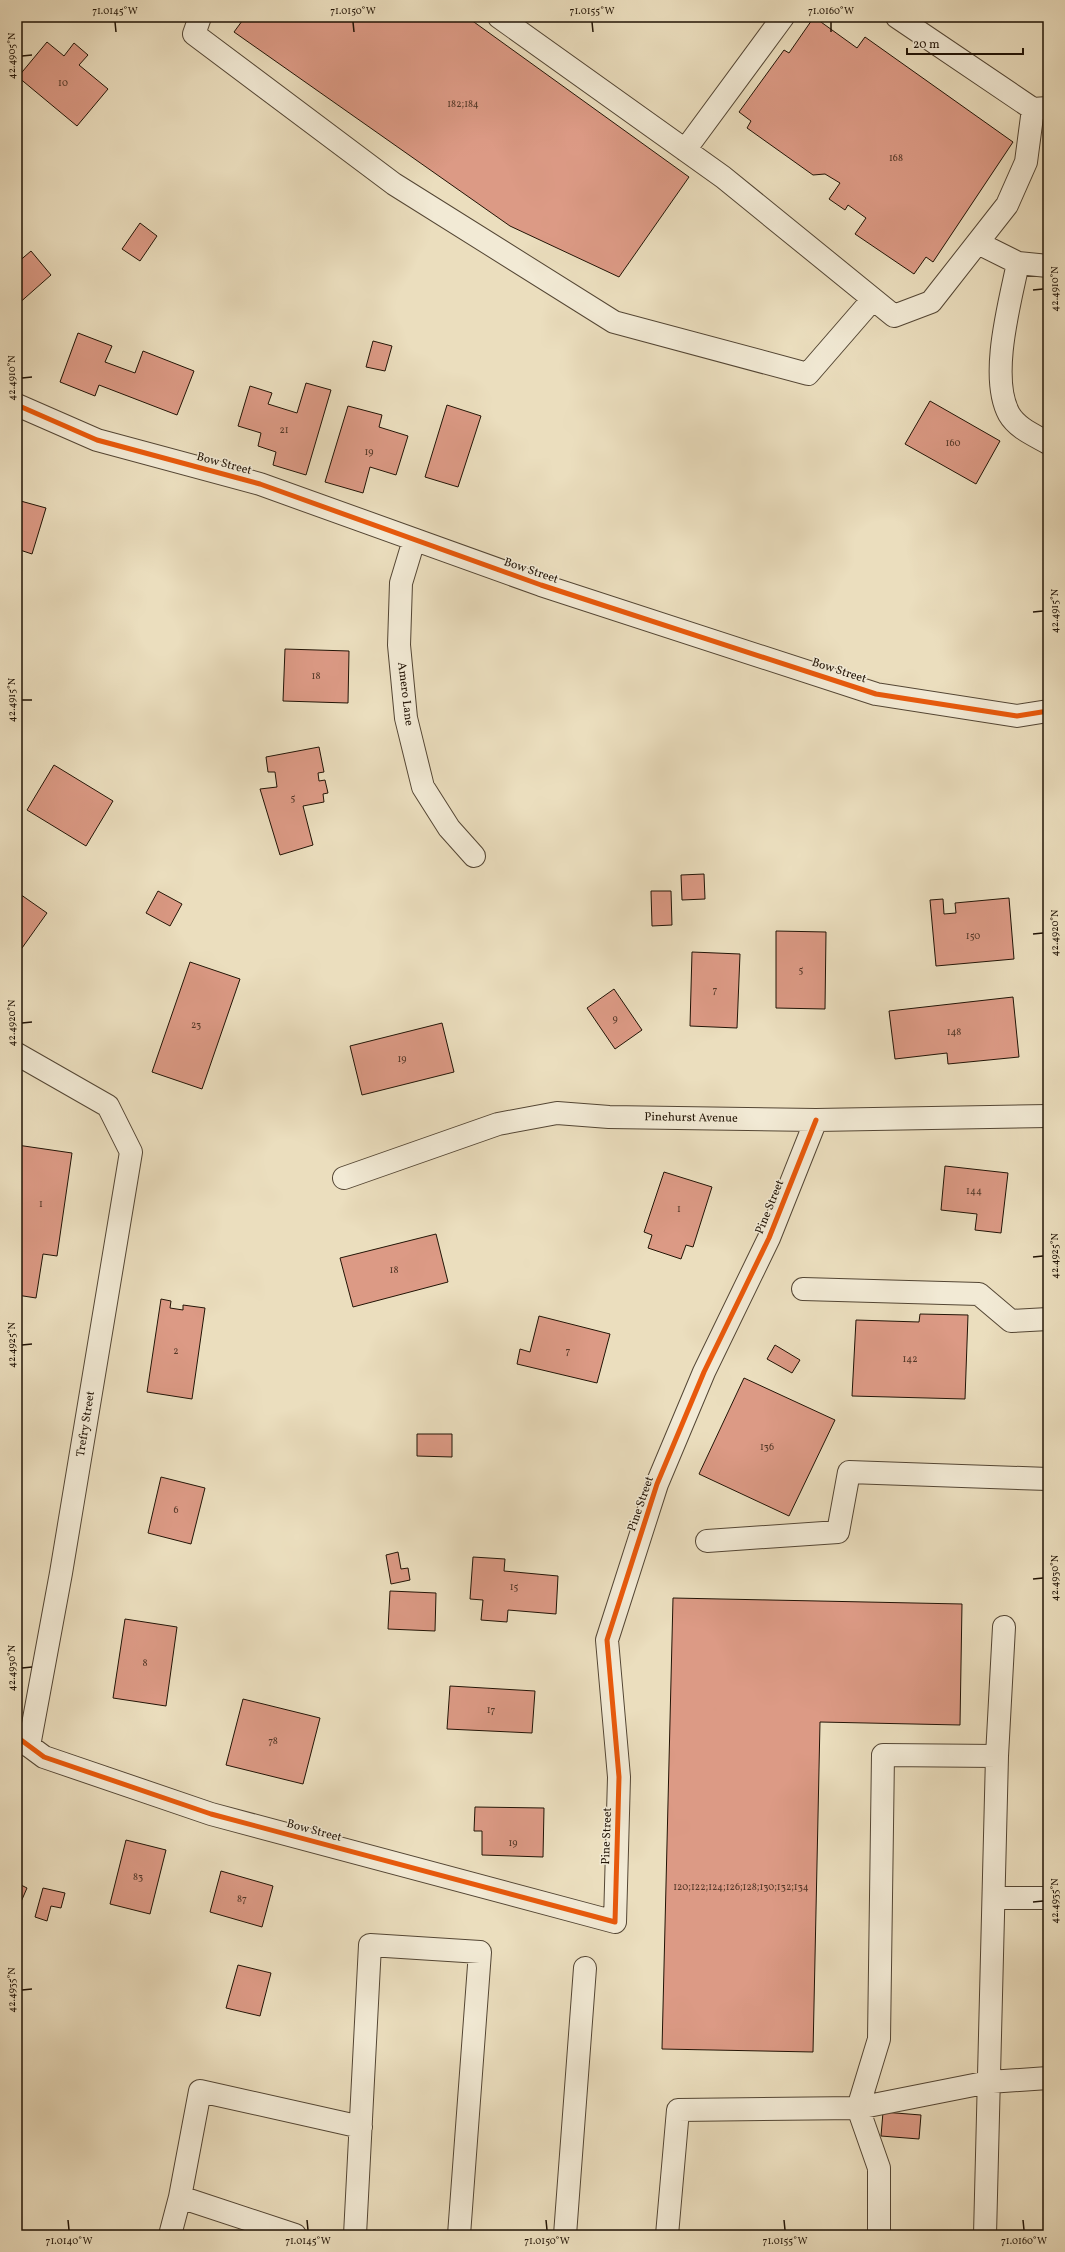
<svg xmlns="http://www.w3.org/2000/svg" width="1065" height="2252" font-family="Vollkorn,serif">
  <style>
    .building { fill: #dc9a85; stroke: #221406 }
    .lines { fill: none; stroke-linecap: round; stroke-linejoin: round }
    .minor-casing { stroke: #544634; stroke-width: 24 }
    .minor { stroke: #f2ead5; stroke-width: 22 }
    .cycleway-casing { stroke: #f2ead5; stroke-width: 8 }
    .cycleway { stroke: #e8590c; stroke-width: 5 }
    .ticks { fill: none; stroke: #221406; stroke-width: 1.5 }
    .labels { text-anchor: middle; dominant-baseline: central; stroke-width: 3; stroke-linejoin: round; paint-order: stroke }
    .number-label { font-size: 10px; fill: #503626 }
    .street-label { font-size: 12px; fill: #221406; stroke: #f2ead5 }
    .neatline { fill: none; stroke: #221406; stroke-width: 1.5 }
    .ticks-label { font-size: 10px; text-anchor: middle; fill: #221406 }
  </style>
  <rect width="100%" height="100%" fill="#ebdebe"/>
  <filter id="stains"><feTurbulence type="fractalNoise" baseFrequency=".005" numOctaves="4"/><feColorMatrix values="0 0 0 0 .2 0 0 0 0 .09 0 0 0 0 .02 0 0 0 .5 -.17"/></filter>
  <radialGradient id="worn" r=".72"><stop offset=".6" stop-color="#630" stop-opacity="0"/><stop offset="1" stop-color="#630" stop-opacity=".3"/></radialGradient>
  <path class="building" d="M245 17H467L689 177 619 277 510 226 234 32Z
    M814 17 857 48 865 37 1013 142 933 262 926 257 914 274 855 234 866 218 848 205 845 210 829 199 840 183 825 174 813 175 747 128 751 121 739 112 784 50 789 53Z
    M47 42 64 56 74 43 88 55 79 65 108 89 77 126 18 77Z
    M140 223 157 236 140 261 122 249Z
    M31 251 51 275 17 305V263Z
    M78 333 112 346 105 362 135 373 143 351 194 371 177 415 99 385 95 396 60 382Z
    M373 341 392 346 385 371 366 367Z
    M306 383 331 390 306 475 273 465 276 452 258 446 261 433 238 426 250 386 272 393 268 404 297 413Z
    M930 401 1000 441 976 484 905 444Z
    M447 405 481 416 458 487 425 477Z
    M348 406 382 415 379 427 408 436 396 475 370 467 363 493 325 482Z
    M17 500 46 508 32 554 17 549Z
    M285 649 349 651 348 703 283 701Z
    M319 747 324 772 318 773 319 781 325 780 328 793 323 794 324 802 303 806 313 845 280 855 260 789 277 787 275 772H268L266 757Z
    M54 765 113 801 86 846 27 810Z
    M704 874 705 899 682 900 681 875Z
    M158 891 182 904 170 926 146 913Z
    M651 891H671L672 925 652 926Z
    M17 892 47 913 17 955Z
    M1009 898 1014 959 936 966 930 900 943 899 944 914 956 913 955 903Z
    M776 931 826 932 825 1009 776 1008Z
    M692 952 740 954 737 1028 690 1026Z
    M190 962 240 979 202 1089 152 1072Z
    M614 989 642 1030 615 1049 587 1008Z
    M1013 997 1019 1057 948 1064 947 1053 895 1059 889 1011Z
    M442 1023 454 1072 362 1095 350 1046Z
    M17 1145 72 1153 57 1256 43 1254 36 1298 17 1295Z
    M945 1166 1008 1173 1001 1233 975 1230 977 1214 941 1210Z
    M664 1172 712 1187 693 1247 686 1245 681 1259 648 1248 652 1235 644 1232Z
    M436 1234 448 1282 353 1307 340 1258Z
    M161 1299 171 1301 170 1308 183 1310V1305L205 1308 192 1399 147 1392Z
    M920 1314 968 1315 965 1399 852 1396 856 1320 919 1322Z
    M539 1316 610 1334 597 1383 517 1364 520 1349 530 1352Z
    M775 1345 800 1360 792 1373 767 1359Z
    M744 1378 835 1420 789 1516 699 1474Z
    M417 1434H452V1457L417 1456Z
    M161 1477 205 1488 191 1544 148 1533Z
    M398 1552 401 1569 408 1568 410 1580 391 1584 386 1555Z
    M473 1557 505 1559 504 1571 558 1576 556 1614 508 1610 507 1622 481 1620 483 1600 470 1599Z
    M390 1591 436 1593 435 1631 388 1629Z
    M673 1598 962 1604 960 1725 820 1722 813 2052 662 2049Z
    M125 1619 177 1627 166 1706 113 1698Z
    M450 1686 535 1691 532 1733 447 1729Z
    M243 1699 320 1718 303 1784 226 1765Z
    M475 1807 544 1808 543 1857 482 1855V1831H474Z
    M126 1840 166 1850 150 1914 110 1904Z
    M221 1871 273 1886 262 1927 210 1912Z
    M17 1883 27 1888 17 1911Z
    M43 1888 65 1893 61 1908 51 1906 47 1921 35 1917Z
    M238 1965 271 1973 260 2016 226 2008Z
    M883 2112 921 2115 919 2139 881 2136Z"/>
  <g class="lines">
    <g class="minor-casing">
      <path id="minor" d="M200 17 194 34 394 184 614 322 808 374 873 299
        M499 17 723 177 894 316 931 302 1007 205 1026 162 1033 109 1048 108
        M897 17 1033 109
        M685 150 783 17
        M978 243 1018 263 1048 266
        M1018 263C1010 302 989 377 1009 414 1017 428 1034 435 1048 443
        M17 405 97 440 260 484 541 585 876 694 1017 716 1048 711
        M414 540 401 583 399 645 406 718 423 787 449 828 474 856
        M17 1054 108 1106 131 1152 61 1573 29 1746
        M344 1178 498 1124 557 1113 609 1117 816 1120 1048 1116
        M803 1289 979 1294 1011 1321 1048 1319
        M707 1541 838 1532 849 1472 1048 1479
        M17 1737 44 1757 211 1814 615 1922 619 1777 607 1640 657 1484 704 1372 769 1238 816 1120
        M994 1898H1048
        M180 2197 200 2091 361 2127
        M170 2235 180 2197 295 2235
        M355 2235 370 1945 480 1952 459 2235
        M565 2235 585 1968
        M667 2235 678 2110 858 2108 989 2082 1048 2078
        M879 2235V2168L858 2108 879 2039 883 1755 997 1756 1004 1627
        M985 2235 997 1756"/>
    </g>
    <use href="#minor" class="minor"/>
    <g class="cycleway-casing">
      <path id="cycleway" d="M17 405 97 440 260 484 541 585 876 694 1017 716 1048 711
        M17 1737 44 1757 211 1814 615 1922 619 1777 607 1640 657 1484 704 1372 769 1238 816 1120"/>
    </g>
    <use href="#cycleway" class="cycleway"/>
  </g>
  <path class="ticks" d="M115 22 116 32M353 22 354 32M592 22 593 32M831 22V32M22 56 32 55M1033 290 1043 289M22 378 32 377M1033 612 1043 611M22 700H32M1033 934 1043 933M22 1023 32 1022M1033 1257 1043 1256M22 1345 32 1344M1033 1579 1043 1578M22 1668 32 1667M1033 1902 1043 1901M22 1990 32 1989M68 2220 69 2230M307 2220 308 2230M546 2220 547 2230M784 2220 785 2230M1023 2220 1024 2230"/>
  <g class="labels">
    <g class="number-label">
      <text x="63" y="83">10</text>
      <text x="463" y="104">182;184</text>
      <text x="896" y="158">168</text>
      <text x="284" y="430">21</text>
      <text x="953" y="443">160</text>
      <text x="369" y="452">19</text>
      <text x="316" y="676">18</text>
      <text x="293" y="798">5</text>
      <text x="973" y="936">150</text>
      <text x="801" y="970">5</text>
      <text x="715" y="990">7</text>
      <text x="615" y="1019">9</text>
      <text x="196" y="1025">23</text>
      <text x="954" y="1032">148</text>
      <text x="402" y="1059">19</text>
      <text x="974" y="1191">144</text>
      <text x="41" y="1204">1</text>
      <text x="679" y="1209">1</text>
      <text x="394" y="1270">18</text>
      <text x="176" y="1351">2</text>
      <text x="568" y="1351">7</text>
      <text x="910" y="1359">142</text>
      <text x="767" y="1447">136</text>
      <text x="176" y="1510">6</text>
      <text x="514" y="1587">15</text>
      <text x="145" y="1663">8</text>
      <text x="491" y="1710">17</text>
      <text x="273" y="1741">78</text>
      <text x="513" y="1843">19</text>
      <text x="138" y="1877">83</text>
      <text x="741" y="1887">120;122;124;126;128;130;132;134</text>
      <text x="242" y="1899">87</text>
    </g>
    <g class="street-label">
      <text transform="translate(224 464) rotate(15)">Bow Street</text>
      <text transform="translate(531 571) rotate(19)">Bow Street</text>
      <text transform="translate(839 671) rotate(18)">Bow Street</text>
      <text transform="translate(405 694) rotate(83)">Amero Lane</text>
      <text transform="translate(691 1118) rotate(1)">Pinehurst Avenue</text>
      <text transform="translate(770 1207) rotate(-68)">Pine Street</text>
      <text transform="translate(86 1424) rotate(-81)">Trefry Street</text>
      <text transform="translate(641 1504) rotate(-71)">Pine Street</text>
      <text transform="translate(314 1831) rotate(15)">Bow Street</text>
      <text transform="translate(607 1836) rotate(-88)">Pine Street</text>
    </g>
  </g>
  <rect width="1065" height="2252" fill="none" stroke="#ebdebe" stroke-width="44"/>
  <path d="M907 48v6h116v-6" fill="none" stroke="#221406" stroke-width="2"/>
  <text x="913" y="48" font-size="12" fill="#221406" stroke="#f2ead5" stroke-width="3" paint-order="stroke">20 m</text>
  <rect x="22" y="22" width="1021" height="2208" class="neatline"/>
  <g class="ticks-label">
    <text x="115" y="14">71.0145°W</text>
    <text x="353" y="14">71.0150°W</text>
    <text x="592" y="14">71.0155°W</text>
    <text x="831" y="14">71.0160°W</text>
    <text transform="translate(11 56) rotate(-90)" y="4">42.4905°N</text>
    <text transform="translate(1054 289) rotate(-90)" y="4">42.4910°N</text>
    <text transform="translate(11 378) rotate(-90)" y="4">42.4910°N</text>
    <text transform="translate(1054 611) rotate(-90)" y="4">42.4915°N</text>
    <text transform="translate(11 700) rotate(-90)" y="4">42.4915°N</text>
    <text transform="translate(1054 933) rotate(-90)" y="4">42.4920°N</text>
    <text transform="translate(11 1023) rotate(-90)" y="4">42.4920°N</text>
    <text transform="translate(1054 1256) rotate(-90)" y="4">42.4925°N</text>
    <text transform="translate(11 1345) rotate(-90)" y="4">42.4925°N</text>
    <text transform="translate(1054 1578) rotate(-90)" y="4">42.4930°N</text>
    <text transform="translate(11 1668) rotate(-90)" y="4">42.4930°N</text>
    <text transform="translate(1054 1901) rotate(-90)" y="4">42.4935°N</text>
    <text transform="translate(11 1990) rotate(-90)" y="4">42.4935°N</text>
    <text x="69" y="2244">71.0140°W</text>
    <text x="308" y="2244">71.0145°W</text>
    <text x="547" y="2244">71.0150°W</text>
    <text x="785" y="2244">71.0155°W</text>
    <text x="1024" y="2244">71.0160°W</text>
  </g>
  <rect width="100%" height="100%" filter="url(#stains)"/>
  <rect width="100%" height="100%" fill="url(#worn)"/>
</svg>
